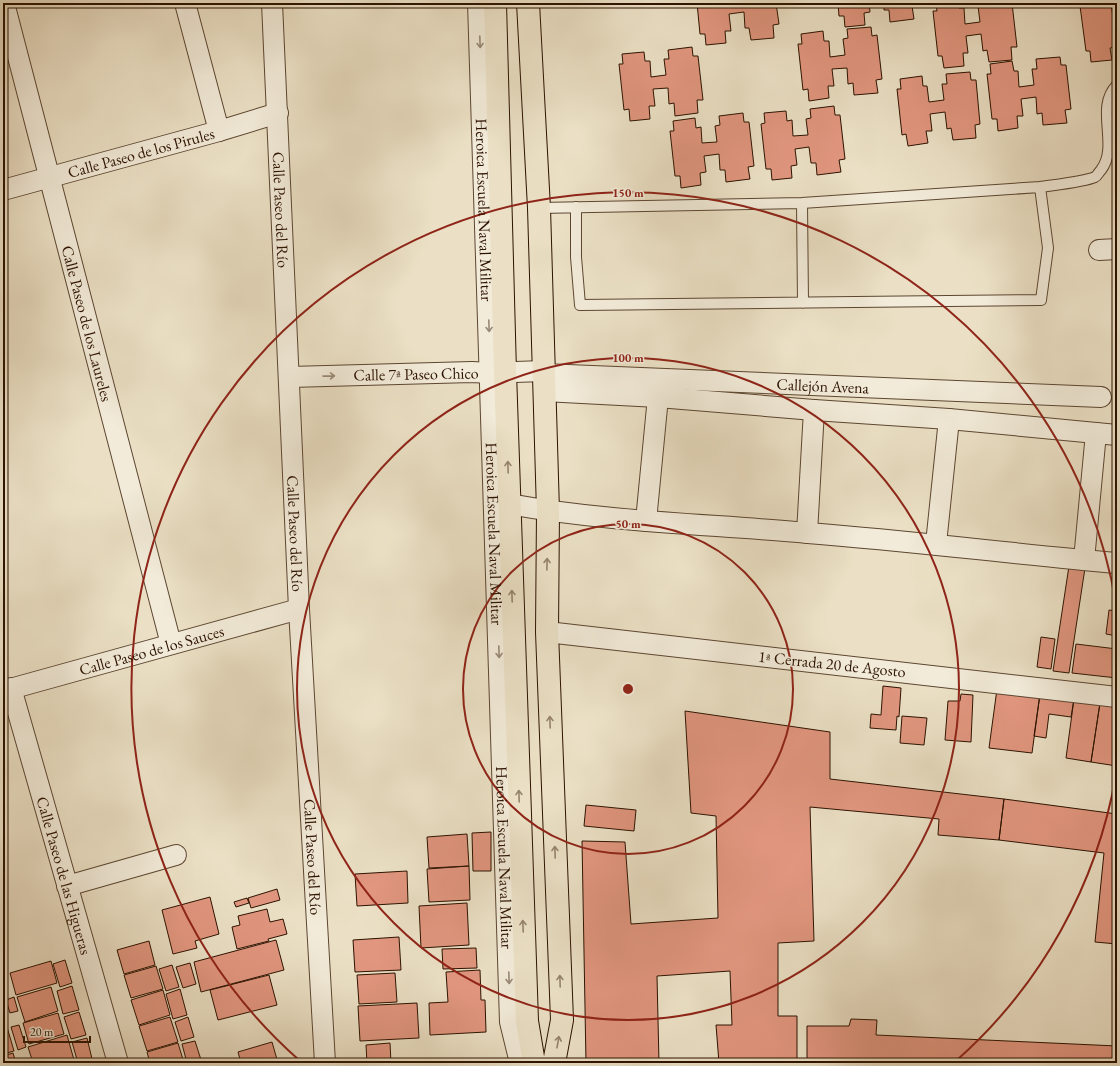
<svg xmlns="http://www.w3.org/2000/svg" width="1120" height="1066" font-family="'EB Garamond',serif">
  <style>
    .building { fill: #e1967f; stroke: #2c1200 }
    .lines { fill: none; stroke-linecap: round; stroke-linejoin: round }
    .service-casing { stroke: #5c4631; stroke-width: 12 }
    .minor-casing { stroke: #5c4631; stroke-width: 22 }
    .primary-casing { stroke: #2c1200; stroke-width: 24 }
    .service { stroke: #f2ebd9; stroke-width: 10 }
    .minor { stroke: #f2ebd9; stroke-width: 20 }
    .primary { stroke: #ebe0c5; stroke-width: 22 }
    .oneway { stroke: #998977 }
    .oneway2 { stroke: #95836c }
    .ring { fill: none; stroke: #8f2418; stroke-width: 2 }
    .labels { text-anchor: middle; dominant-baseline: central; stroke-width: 3; stroke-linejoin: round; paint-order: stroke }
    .street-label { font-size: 16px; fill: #2c1200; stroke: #f2ebd9 }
    .centre { fill: #8f2418; stroke: #f2ebd9; stroke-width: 2 }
    .ring-label { font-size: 12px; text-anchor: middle; font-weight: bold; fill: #8f2418; stroke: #f2ebd9; stroke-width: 3; stroke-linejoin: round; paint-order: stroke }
  </style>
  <rect width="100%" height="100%" fill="#ebe0c5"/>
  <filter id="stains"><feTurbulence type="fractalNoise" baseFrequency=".005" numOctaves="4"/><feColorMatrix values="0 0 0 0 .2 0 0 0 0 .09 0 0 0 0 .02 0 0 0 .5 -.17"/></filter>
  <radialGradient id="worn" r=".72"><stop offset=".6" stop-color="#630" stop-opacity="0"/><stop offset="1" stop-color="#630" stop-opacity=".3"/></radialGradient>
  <path class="building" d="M697 3H776L779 24 773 25 774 38 751 40 749 28H745L744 12 729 14 731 31H725L726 43 706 45 705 34H700Z
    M838 3H869L870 12 864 13 865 25 845 27 844 16H839Z
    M884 3H917L918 6H912L914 19 890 22 889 10H884Z
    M936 3H958L959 8H964L965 24 980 22 978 6H983V3H1012L1017 47H1011L1012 60 989 62 987 50 983 51 981 34 966 36 968 53H963L964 66 944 68 942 56H938L933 11H937Z
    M1084 3H1111L1113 18H1117V31H1114L1116 47 1110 48 1112 60 1091 62 1090 51H1086L1080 6H1084Z
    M871 27 872 36 877 35 882 79 876 80 878 93 854 95 853 83 848 84 847 68 832 69 834 86H828L829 98 809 101 808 89 803 90 798 44H802L801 34 823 31 824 41H829L830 57 845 55 843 39 848 38 847 29Z
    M692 47 693 56H698L703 100H697L698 113 675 116 674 103 669 104 668 88 653 89 655 106H649L650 119 630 121 629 109 624 110 619 64H623L622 54 644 52 645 61H650L651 77 666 75 664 59H669L668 50Z
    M1060 57 1061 65H1066L1071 109 1065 110 1067 123 1043 125 1042 113 1037 114 1036 97 1021 99 1023 116H1017L1018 128 998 131 997 119H992L987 74H991L990 64 1012 61 1014 71H1018L1019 87 1034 85 1032 69H1037L1036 59Z
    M970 72 971 80H976L980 124 975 125 976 138 953 140 951 128 947 129 945 112 930 114 932 131H926L928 143 908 146 906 134 902 135 897 89H901L900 79 922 76 923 86H927L929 102 944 100 942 84H947L946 74Z
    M834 106 835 115H840L845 159 839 160 841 172 817 175 816 163H811L809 147 795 149 797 165 791 166 792 178 772 180 771 169H766L761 124 765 123 764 113 786 111 787 121 792 120 793 136 808 135 806 119 811 118 810 109Z
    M743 113 744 122H749L754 166 748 167 750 179 726 182 725 170H720L719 154 704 156 706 172 700 173 701 185 681 188 680 176H675L670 131H674L673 121 695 118 696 128 701 127 702 143 717 142 715 126 720 125 719 116Z
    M1069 566 1085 568 1069 673 1053 671Z
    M1109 610 1117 611V636L1106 634Z
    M1041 637 1055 639 1051 669 1037 667Z
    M1076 644 1117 649V678L1072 673Z
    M883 686 901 688 899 717 897 716 896 730 870 728 871 714 881 715Z
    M997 689 1040 694 1032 753 989 748Z
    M961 694 973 695 971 742 945 740 948 701H960Z
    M1040 694 1074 699 1071 717 1049 714 1046 738 1034 736Z
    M1074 699 1100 703 1091 762 1066 758Z
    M1100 703 1117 705V766L1091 762Z
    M685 711 830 732V779L1004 799 999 840 938 835 939 819 810 807 814 941 778 943V1016H797V1063H719L716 1025H732L730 971 657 976 659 1063H586L582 841 625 842 631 924 718 918 716 816 691 813Z
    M902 716 927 718 924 745 900 743Z
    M1004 799 1117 814V944L1095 942 1104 853 999 840Z
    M586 805 636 810 634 831 584 826Z
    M491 832V871H473L472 833Z
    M467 834 469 866 429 868 427 837Z
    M469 866 470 900 429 902 427 869Z
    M407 871 408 903 357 906 355 874Z
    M277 889 280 900 251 908 248 898Z
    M210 897 219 934 195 941 197 948 173 954 162 910Z
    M247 898 249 903 236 907 234 902Z
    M467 903 469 945 421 948 419 906Z
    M267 909 270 922 283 919 287 934 268 939 269 941 237 949 232 927 240 925 238 916Z
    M399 937 401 970 355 972 353 940Z
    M276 940 284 970 201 992 194 962Z
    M149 941 155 965 124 974 117 950Z
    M476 948 477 968 443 969 442 949Z
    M65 960 72 983 60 987 53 964Z
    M51 961 57 983 16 995 10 973Z
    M190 963 196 984 183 988 176 967Z
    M172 965 179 987 166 991 159 969Z
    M156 966 163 989 131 998 124 975Z
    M480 970 481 1000H485L486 1032 430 1035 429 1003 448 1002 446 972Z
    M395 973 397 1002 359 1004 357 975Z
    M269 975 277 1005 218 1020 210 990Z
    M72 986 79 1010 63 1014 57 991Z
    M51 987 58 1011 25 1022 17 997Z
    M180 989 187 1015 173 1019 166 994Z
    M163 990 170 1015 139 1025 131 1000Z
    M14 997 18 1011 10 1013 6 1000Z
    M417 1003 419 1038 360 1041 358 1006Z
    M79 1012 86 1035 71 1039 64 1017Z
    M58 1013 64 1034 29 1044 23 1023Z
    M170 1017 178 1042 147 1051 139 1026Z
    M188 1017 194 1037 181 1041 175 1022Z
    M851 1019 877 1020 876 1035 1117 1046V1063H807V1026H849Z
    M19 1025 26 1047 18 1050 11 1027Z
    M7 1027 14 1051 3 1054V1028Z
    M67 1035 74 1060 64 1063H33L28 1047Z
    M87 1038 93 1063H78L72 1042Z
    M195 1041 202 1063H187L182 1044Z
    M272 1042 278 1063H241L238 1052Z
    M178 1043 184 1063H150L147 1052Z
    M390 1043 391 1063H367L366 1045Z
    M13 1053 16 1063H3V1056Z"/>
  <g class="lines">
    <g class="service-casing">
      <path id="service" d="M802 203 803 303
        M576 207V257L580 305 1041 300 1048 248 1040 187C1053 185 1084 182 1095 177 1097 176 1099 172 1101 170 1120 145 1094 108 1117 85
        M539 208 802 203 1040 187"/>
    </g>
    <g class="minor-casing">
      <g id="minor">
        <path id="s1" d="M4 3 171 644"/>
        <path d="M185 3 219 131"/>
        <path id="s2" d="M272 3 299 609 325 1063"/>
        <path id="s3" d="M478 3 510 1022 520 1063"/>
        <path id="s4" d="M3 190 219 131 278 113"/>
        <path d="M1099 250 1117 249"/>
        <path id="s5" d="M543 374 1101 397"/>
        <path d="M290 377 472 372 490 373 543 371"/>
        <path d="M544 391 658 397 814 410 949 419 1117 435"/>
        <path d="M509 504C608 522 708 524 808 533 911 541 1014 554 1117 563"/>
        <path d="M646 521 658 397"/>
        <path d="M807 533 814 410"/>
        <path d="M936 544 949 419"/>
        <path d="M1084 560 1096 433"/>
        <path d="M547 632 1117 697"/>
        <path id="s6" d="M11 688 118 1063"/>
        <path id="s7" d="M3 691 299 609"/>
        <path d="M67 886 176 855"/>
      </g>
    </g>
    <g class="primary-casing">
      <path id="primary" d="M495 3 505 372 527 1021 534 1063
        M528 3 539 208 548 511 547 632 562 1020 554 1063"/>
    </g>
    <use href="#service" class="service"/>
    <use href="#minor" class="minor"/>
    <use href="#primary" class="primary"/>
  </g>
  <defs><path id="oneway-shaft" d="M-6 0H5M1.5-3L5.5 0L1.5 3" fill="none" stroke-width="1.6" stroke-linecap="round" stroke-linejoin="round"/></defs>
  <g class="oneway">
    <use href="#oneway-shaft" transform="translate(480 42) rotate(88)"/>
    <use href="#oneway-shaft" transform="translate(489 326) rotate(88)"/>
    <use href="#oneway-shaft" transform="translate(329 376) rotate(-1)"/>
    <use href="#oneway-shaft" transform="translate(499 652) rotate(88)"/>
    <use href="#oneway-shaft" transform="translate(509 978) rotate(88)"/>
  </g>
  <g class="oneway2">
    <use href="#oneway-shaft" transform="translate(508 467) rotate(-92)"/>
    <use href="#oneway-shaft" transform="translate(547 564) rotate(-89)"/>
    <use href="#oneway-shaft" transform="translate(512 596) rotate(-92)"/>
    <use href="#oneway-shaft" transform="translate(550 722) rotate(-92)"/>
    <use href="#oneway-shaft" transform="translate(519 796) rotate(-92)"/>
    <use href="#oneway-shaft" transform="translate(555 852) rotate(-92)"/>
    <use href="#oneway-shaft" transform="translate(523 926) rotate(-92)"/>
    <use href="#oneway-shaft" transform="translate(560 981) rotate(-92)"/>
    <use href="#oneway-shaft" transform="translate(558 1042) rotate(-80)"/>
  </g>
  <g class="ring">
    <circle cx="628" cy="689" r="165"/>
    <circle cx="628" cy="689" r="331"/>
    <path d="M1116 775A496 496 0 0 1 957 1060M299 1060A496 496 0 1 1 1116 603"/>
  </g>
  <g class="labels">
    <g class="street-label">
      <text stroke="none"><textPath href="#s4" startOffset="143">Calle Paseo de los Pirules</textPath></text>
      <text stroke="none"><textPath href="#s2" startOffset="207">Calle Paseo del Río</textPath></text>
      <text stroke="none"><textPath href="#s3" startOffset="207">Heroica Escuela Naval Militar</textPath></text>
      <text stroke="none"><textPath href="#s1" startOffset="331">Calle Paseo de los Laureles</textPath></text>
      <text transform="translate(416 374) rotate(-1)">Calle 7ª Paseo Chico</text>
      <text stroke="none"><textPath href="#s5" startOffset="280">Callejón Avena</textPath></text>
      <text stroke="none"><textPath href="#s2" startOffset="531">Calle Paseo del Río</textPath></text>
      <text stroke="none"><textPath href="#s3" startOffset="531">Heroica Escuela Naval Militar</textPath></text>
      <text stroke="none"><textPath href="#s7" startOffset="154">Calle Paseo de los Sauces</textPath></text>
      <text transform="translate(832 664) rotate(6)">1ª Cerrada 20 de Agosto</text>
      <text stroke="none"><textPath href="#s2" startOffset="855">Calle Paseo del Río</textPath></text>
      <text stroke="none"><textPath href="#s3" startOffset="855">Heroica Escuela Naval Militar</textPath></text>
      <text stroke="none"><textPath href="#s6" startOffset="195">Calle Paseo de las Higueras</textPath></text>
    </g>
  </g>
  <circle cx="628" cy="689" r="6" class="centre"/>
  <g class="ring-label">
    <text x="628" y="197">150 m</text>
    <text x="628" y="362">100 m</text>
    <text x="628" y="528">50 m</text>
  </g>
  <rect width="1120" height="1066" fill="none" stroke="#ebe0c5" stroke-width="16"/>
  <rect x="4" y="4" width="1112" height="1058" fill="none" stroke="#2c1200" stroke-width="2"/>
  <rect x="8" y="8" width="1104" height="1050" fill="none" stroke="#2c1200"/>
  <path d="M24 1036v6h66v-6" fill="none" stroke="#2c1200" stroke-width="2"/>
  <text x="30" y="1036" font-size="12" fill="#2c1200" stroke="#f2ebd9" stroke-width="3" paint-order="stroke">20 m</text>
  <rect width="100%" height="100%" filter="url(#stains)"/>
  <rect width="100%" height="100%" fill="url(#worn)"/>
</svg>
